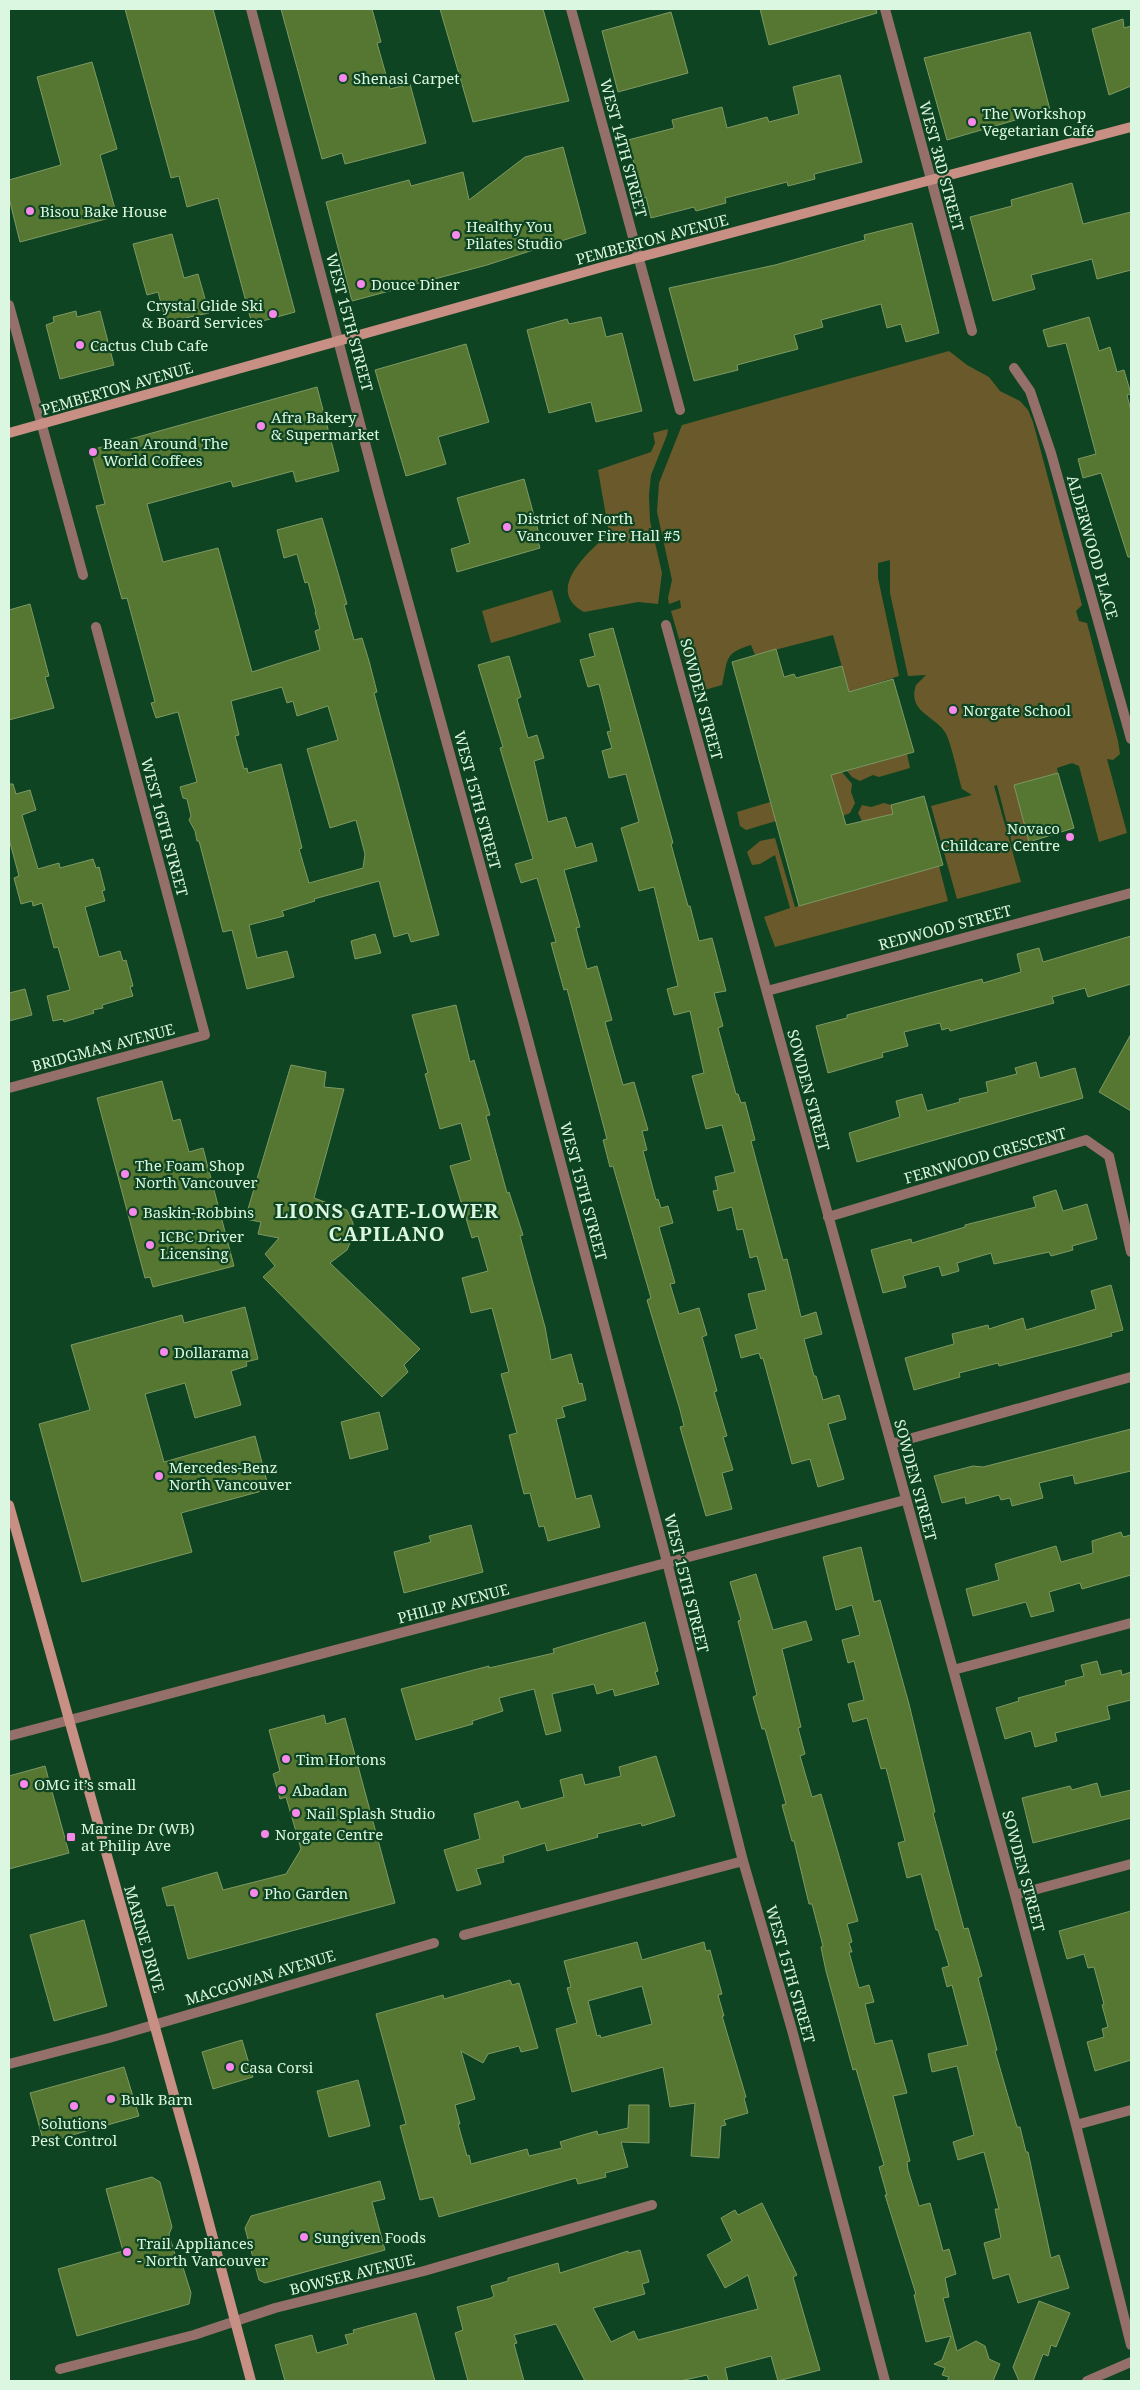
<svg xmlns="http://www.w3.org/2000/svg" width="1140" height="2390" font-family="'Noto Serif',serif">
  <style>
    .green { fill: #6a5a2b }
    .building { fill: #557731; stroke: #7e9964; fill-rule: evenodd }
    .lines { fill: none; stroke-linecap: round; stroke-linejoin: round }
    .street { stroke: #95706a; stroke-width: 10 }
    .secondary { stroke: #c88f84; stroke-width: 10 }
    .poi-dot { fill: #f788ec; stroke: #0e4421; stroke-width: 2 }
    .labels { text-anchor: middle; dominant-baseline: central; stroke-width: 4.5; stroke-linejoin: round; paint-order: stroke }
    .poi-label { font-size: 15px; fill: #dcf7e1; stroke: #0e4421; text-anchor: start }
    .street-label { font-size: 15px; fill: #dcf7e1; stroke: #0e4421 }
    .district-label { font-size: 20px; font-weight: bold; letter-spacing: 1px; fill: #dcf7e1; stroke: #0e4421 }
  </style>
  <rect width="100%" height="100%" fill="#0e4421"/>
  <path class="green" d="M949 351 967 365 989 377 1000 391 1020 401 1028 410 1033 422 1082 605 1076 611 1079 621 1087 623 1118 741 1120 754 1113 760 1107 759 1127 833 1099 842 1079 766 1072 763 1057 768 1058 773 1014 785 1029 842 1013 847 997 785 994 786 1021 882 957 899 931 806 972 795 962 789C958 777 951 741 945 732 935 716 907 712 916 685L926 675 908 676 890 593V560L878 563V578L899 676 849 692 833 635 755 655 751 645C724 653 728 659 722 685L701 691 698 682 692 684 671 611 681 608 680 600 669 604 668 598 672 580 657 512 659 483 682 425Z
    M668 429 667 435 651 475 649 495 650 521 662 573 658 604 638 602 584 612C543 590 590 551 609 533L598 470 651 452 655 443 653 433Z
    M552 590 561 622 491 643 482 611Z
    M907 754 910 768 879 777 873 775 860 781 852 777 847 771Z
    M842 772 852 784 851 792 855 803 850 813 843 816 831 775Z
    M770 802 776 821 746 830 740 826 737 812Z
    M884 803 891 805 901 841 862 821 858 813 862 805 871 807Z
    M775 838 795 907 939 866 948 901 775 947 764 917 790 908 775 855 760 864 752 865 747 852 760 841Z"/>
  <path class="building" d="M125 9H213L295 312 252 324 218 198 187 207 179 176 171 178Z
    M281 9H372L381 42 377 43 390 89 410 84 426 143 345 164 342 153 322 159Z
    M440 9H543L569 101 473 122Z
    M760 9H876L877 13 769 45Z
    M671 12 688 73 618 92 602 31Z
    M1123 19 1124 28 1131 26V86L1109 95 1092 29Z
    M1030 32 1050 110 947 140 924 58Z
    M92 62 117 149 100 155 117 216 20 242 9 198V180L61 165 37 77Z
    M840 75 862 162 814 174 815 179 788 186 787 182 725 198 726 203 696 211 694 207 651 218 646 197 643 198 628 140 674 128 672 120 722 107 727 128 767 117 769 122 799 114 793 87Z
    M563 147 586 233 487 265 352 301 326 202 409 180 411 186 463 172 469 200 525 157Z
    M1072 183 1083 224 1131 212V270L1097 279 1092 259 1031 275 1035 289 993 301 970 217 1012 206 1011 200Z
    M912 223 939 333 906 342 901 324 887 328 881 304 821 320 823 327 794 335 798 349 737 365 738 370 694 381 669 288 775 265 865 240 864 235Z
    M172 234 184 278 198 274 209 313 166 322 158 292 147 295 133 244Z
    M76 311 77 317 100 311 114 365 60 379 46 325 54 322 53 317Z
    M601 317 606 337 622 333 642 411 596 422 591 402 549 413 527 330 567 319 569 324Z
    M1089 317 1099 351 1110 347 1117 372 1124 370 1131 394 1127 395 1131 411V557H1128L1101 473 1083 478 1078 459 1096 454 1066 343 1048 347 1043 330Z
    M466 344 489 422 438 437 446 464 406 476 375 370Z
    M317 387 339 471 296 482 293 471 233 487 231 481 147 504 163 562 218 548 252 672 320 650 315 631 320 629 315 612H316L308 582 305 583 297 554 284 558 277 530 322 518 347 604 344 605 354 640 362 638 369 661 377 692 374 693 439 935 411 942 408 933 394 937 379 881 314 899 315 901 282 911 284 916 249 925 257 958 287 951 294 977 247 989 232 930 223 932 199 841H197L195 831 189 820 191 816 187 799 183 798 180 787 197 782 178 712 156 718 151 703 155 702 137 635 127 598 122 599 96 506 105 504 91 450ZM282 687 287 703 293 701 297 716 328 706 338 740 307 749 330 828 356 820 365 854 363 868 309 883 299 849 302 848 281 764 248 773 247 768 244 769 235 736 239 735 231 701Z
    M524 479 539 534 536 535 540 548 457 572 451 549 470 543 457 498Z
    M30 604 49 676 45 677 54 708 9 720V610Z
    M613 628 673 843 671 844 688 906H690L699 941 712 938 726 991 714 993 723 1026 718 1028 736 1094H738L741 1103 745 1102 755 1140 751 1141 783 1260 787 1259 801 1317 816 1312 822 1334 804 1339 814 1376H816L823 1400 839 1395 846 1419 828 1424 844 1479 818 1487 810 1459 792 1464 763 1358 761 1359 759 1353 741 1358 735 1335 757 1329 748 1294 766 1290 757 1256 750 1258 743 1229 737 1230 732 1207 718 1211 713 1191 718 1190 715 1177 735 1172 722 1125 706 1129 692 1076 704 1073 690 1011 674 1015 667 989 678 986 654 887 639 891 621 828 639 822 626 774 609 778 602 751 612 748 607 732 611 731 599 684 588 687 580 660 595 656 589 634Z
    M776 649 784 677 794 674 796 678 842 666 849 692 893 679 914 752 831 775 846 825 893 814 891 805 924 796 943 865 799 906 732 662Z
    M509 656 521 697 517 699 528 738 537 735 544 758 534 761 548 822 566 817 576 848 592 843 597 861 564 870 580 927 576 928 587 969 597 966 612 1020 605 1022 623 1085 634 1082 648 1130 642 1131 647 1150 643 1151 656 1200 658 1199 661 1208 668 1206 673 1223 659 1227 675 1283 670 1284 679 1314 699 1308 707 1335 702 1337 717 1391 714 1392 727 1436 723 1437 733 1470 722 1473 732 1509 706 1516 680 1427 684 1426 680 1410 647 1300 651 1298 613 1166 610 1167 603 1140 607 1139 567 989 564 990 551 943 556 942 537 878 521 883 515 864 533 859 500 748 503 747 478 665Z
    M1058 773 1074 828 1029 842 1014 785Z
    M9 784H13L16 794 30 790 36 810 22 815 38 869 59 863 60 868 93 859 96 868 99 867 105 890 102 891 105 901 85 907 99 957 120 951 123 961 126 960 133 986 130 987 133 996 102 1005 103 1008 93 1010 94 1013 64 1022 63 1019 53 1021 47 996 70 990 58 947 54 948 42 903 33 906 32 901 21 904 14 878 19 876 9 839Z
    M375 934 381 953 355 959 351 941Z
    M1131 936V984L1088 997 1085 988 1052 997 1054 1003 950 1031 949 1028 942 1030 940 1023 904 1032 908 1046 882 1053 883 1057 828 1073 816 1026 847 1018V1015L982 979 983 983 1021 972 1017 954 1039 948 1043 962Z
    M25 989 32 1015 9 1021V993Z
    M456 1005 470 1062 474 1060 490 1115 486 1116 507 1193 509 1192 523 1235 520 1236 545 1327 551 1360 571 1354 579 1384 582 1383 586 1400 562 1407 565 1417 556 1419 576 1499 591 1495 600 1527 548 1541 544 1526 539 1527 530 1493 524 1494 509 1435 517 1433 501 1374 509 1372 492 1308 471 1313 462 1278 488 1271 478 1236 472 1238 450 1166 471 1160 461 1123 440 1129 425 1074 428 1073 412 1015Z
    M1131 1034V1111L1099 1092Z
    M1036 1062 1040 1078 1075 1068 1083 1098 857 1162 849 1133 900 1117 896 1101 922 1094 927 1111 960 1102 959 1099 988 1092 986 1082 1017 1074 1015 1068Z
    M291 1065 326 1072 324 1087 344 1089 314 1198 347 1210 353 1223V1236L347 1250 330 1263 420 1349 404 1365 408 1372 382 1397 263 1277 275 1266 265 1254 279 1238 258 1234 261 1222 245 1219Z
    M162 1081 173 1121 180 1119 189 1152 203 1148 234 1266 153 1287 150 1277 145 1278 97 1098Z
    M1056 1190 1063 1211 1087 1204 1097 1239 1072 1246 1073 1250 1051 1256 1049 1252 994 1264 991 1253 957 1263 959 1271 942 1276 939 1266 903 1276 906 1287 883 1293 871 1250 911 1239 912 1243 965 1227V1225L1036 1207 1033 1197Z
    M1111 1285 1123 1330 1111 1333 1112 1336 1076 1346 999 1366 998 1363 959 1373 960 1377 914 1390 905 1358 954 1344 952 1334 988 1325 989 1329 1023 1318 1026 1330 1096 1309 1091 1291Z
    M245 1307 258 1359 246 1362 247 1366 231 1371 241 1405 195 1418 185 1383 145 1394 164 1462 255 1436 269 1489 181 1513 192 1552 82 1582 39 1424 90 1410 71 1345 182 1315 184 1323Z
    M379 1412 388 1449 350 1459 341 1422Z
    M1131 1429V1471L1075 1484 1073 1475 1039 1483 1043 1498 1012 1506 1010 1498 1001 1500 999 1495 966 1504 965 1497 942 1503 934 1476 973 1466 983 1467Z
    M471 1525 483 1572 404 1593 394 1552 431 1542 429 1536Z
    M1121 1532 1123 1537 1131 1535V1575L1082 1589 1080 1583 1049 1592 1054 1611 1031 1617 1026 1602 973 1616 966 1589 999 1580 995 1564 1056 1546 1061 1562 1093 1553 1092 1541Z
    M861 1547 874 1602 880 1600 909 1704 935 1812 933 1813 964 1929 968 1928 982 1976 978 1978 997 2050 995 2051 1017 2127H1020L1026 2152H1028L1051 2258 1059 2255 1069 2288 1018 2303 1009 2274 993 2279 984 2243 1001 2238 995 2209H999L984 2152 958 2160 953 2142 974 2135 957 2066 932 2072 928 2054 968 2045 952 1985 947 1987 942 1968 949 1966 938 1930H936L921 1874 907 1878 898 1843 905 1841 886 1768 881 1769 867 1718 853 1722 848 1704 864 1700 854 1661 848 1663 842 1640 860 1635 852 1605 836 1610 823 1557Z
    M756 1574 773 1630 806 1621 812 1640 782 1649 801 1727 798 1728 805 1754 800 1756 812 1797 821 1794 858 1921 847 1924 852 1942 849 1943 852 1952H849L859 1988 869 1985 874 2002 865 2004 875 2044 892 2040 907 2093 893 2096 910 2161 907 2162 908 2170 919 2206 930 2203 943 2251 949 2249 956 2274 945 2278 949 2297 943 2298 957 2351 976 2341 985 2346 989 2359 1000 2364 993 2381H947L949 2377 942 2375 945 2368 934 2364 942 2360 951 2336 926 2342 914 2295 916 2294 885 2195H887L879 2167 884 2165 856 2069 853 2070 826 1971 821 1947 823 1946 812 1904H809L794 1841H792L782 1805 786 1804 765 1729H762L753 1697 757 1695 738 1621 741 1620 730 1582Z
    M645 1622 658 1671 655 1672 659 1684 615 1696 613 1689 597 1694 594 1684 552 1694 561 1731 546 1735 534 1689 499 1698 503 1711 472 1721 473 1724 416 1740 401 1689 489 1666V1668L554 1653 553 1649Z
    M1097 1661 1101 1675 1121 1670 1122 1675 1131 1672V1700L1107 1706 1110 1719 1055 1733 1057 1741 1035 1747 1031 1731 1005 1739 996 1708 1019 1701 1018 1698 1066 1685 1065 1681 1084 1676 1081 1665Z
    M324 1715 326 1724 345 1718 395 1903 188 1959 174 1905 167 1906 162 1888 217 1872 223 1890 286 1874 301 1849 286 1797 280 1799 273 1774 280 1771 269 1730Z
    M656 1756 675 1816 642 1826 641 1823 597 1834 598 1837 547 1851 545 1843 503 1856 504 1862 476 1869 481 1884 457 1891 444 1850 480 1839 474 1814 518 1801 521 1809 564 1797 560 1780 582 1774 585 1785 621 1776 619 1767Z
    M45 1766 69 1853 9 1869V1776Z
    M1097 1783 1101 1797 1131 1790V1818L1033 1843 1022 1798 1070 1786 1072 1790Z
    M1131 1911V2060L1095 2071 1087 2042 1104 2037 1102 2029 1108 2027 1102 2005 1104 2004 1094 1967 1088 1968 1084 1954 1067 1959 1059 1931Z
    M84 1920 107 2006 54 2021 30 1935Z
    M637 1942 642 1960 704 1942 706 1951 710 1950 722 1994 718 1995 724 2016H722L746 2097 744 2098 748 2113 724 2120 726 2125 721 2126 719 2158 691 2156 695 2103 670 2107 663 2067 572 2092 556 2029 577 2023 567 1988 571 1987 564 1961ZM642 1986 652 2024 601 2038 600 2035 597 2036 588 2001Z
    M510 1980 512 1985 519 1983 538 2048 521 2052 519 2046 488 2054 483 2063 461 2051 475 2099 455 2105 460 2124H458L467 2156 469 2155 471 2164 527 2149 529 2156 562 2148 560 2142 576 2137 597 2131 598 2135 628 2128 629 2105H649V2143L621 2142 628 2167 605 2173 606 2177 578 2184 576 2178 439 2217 433 2197 420 2200 400 2126 406 2124 376 2014 443 1995 444 1999Z
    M242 2040 253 2077 213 2089 202 2052Z
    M124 2067 139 2116 44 2143 30 2093Z
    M358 2080 370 2126 329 2137 317 2091Z
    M152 2177 160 2182 172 2227 169 2234 177 2261 182 2264 191 2293 189 2304 77 2336 58 2269 123 2251 106 2189Z
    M380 2181 385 2199 372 2202 385 2250 265 2283 259 2280 245 2228 251 2216Z
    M762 2203 797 2275 793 2277 820 2370 778 2381 771 2356 725 2368 728 2381H709L707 2375 680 2381H585L556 2324 514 2335 517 2343 514 2344 524 2381H468L455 2333 463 2330 457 2307 491 2298 494 2296 491 2286 508 2281V2278L558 2263 560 2273 628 2251V2253L640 2250 649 2282 642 2284 645 2294 593 2308 611 2342 634 2331 638 2340 758 2309 748 2275 725 2288 707 2255 732 2241 721 2218 735 2210 738 2215Z
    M1039 2301 1070 2313 1056 2347 1051 2345 1048 2356 1043 2354 1033 2381H1019L1013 2367Z
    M416 2313 435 2381H285L275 2345 312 2335 317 2353 348 2344 345 2335 354 2333 353 2330Z"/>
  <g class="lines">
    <path class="street" d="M251 9 379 496 522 1017 667 1562 743 1861 792 2030 885 2381
      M571 9 680 410
      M885 9 972 331
      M9 305 83 575
      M1014 368 1030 391 1051 453 1131 739
      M666 625 1015 1895 1076 2125 1131 2345
      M767 991 1131 893
      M9 1088 205 1035 96 627
      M828 1217 1086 1140 1109 1156 1131 1252
      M891 1444 1131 1377
      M953 1670 1131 1623
      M9 1736 905 1500
      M1015 1895 1131 1864
      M464 1935 743 1861
      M9 2064 109 2038 434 1943
      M1076 2125 1131 2110
      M60 2369 194 2335 275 2308 424 2271 652 2205
      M1087 2381 1131 2362"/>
    <path class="secondary" d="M9 433 606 266 1131 127
      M9 1505 193 2163 251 2381"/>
  </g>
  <g class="poi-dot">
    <circle cx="343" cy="78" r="5"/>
    <circle cx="972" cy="122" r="5"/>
    <circle cx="30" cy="211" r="5"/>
    <circle cx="456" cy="235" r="5"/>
    <circle cx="361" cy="284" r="5"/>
    <circle cx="273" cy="314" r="5"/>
    <circle cx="80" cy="345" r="5"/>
    <circle cx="261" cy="426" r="5"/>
    <circle cx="93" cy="452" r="5"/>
    <circle cx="507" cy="527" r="5"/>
    <circle cx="953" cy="710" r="5"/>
    <circle cx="1070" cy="837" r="5"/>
    <circle cx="125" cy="1174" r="5"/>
    <circle cx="133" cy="1212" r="5"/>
    <circle cx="150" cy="1245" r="5"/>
    <circle cx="164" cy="1352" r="5"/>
    <circle cx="159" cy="1476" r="5"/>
    <circle cx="286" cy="1759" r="5"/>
    <circle cx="24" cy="1784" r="5"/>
    <circle cx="282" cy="1790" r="5"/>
    <circle cx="296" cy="1813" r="5"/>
    <circle cx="265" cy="1834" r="5"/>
    <rect x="66" y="1832" width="10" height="10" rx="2.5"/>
    <circle cx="254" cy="1893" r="5"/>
    <circle cx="230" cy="2067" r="5"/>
    <circle cx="111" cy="2099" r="5"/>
    <circle cx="74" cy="2106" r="5"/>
    <circle cx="304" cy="2237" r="5"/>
    <circle cx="127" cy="2252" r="5"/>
  </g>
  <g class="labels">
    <g class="poi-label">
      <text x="353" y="78">Shenasi Carpet</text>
      <text x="982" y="113">The Workshop<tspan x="982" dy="17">Vegetarian Café</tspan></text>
      <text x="40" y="211">Bisou Bake House</text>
      <text x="466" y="226">Healthy You<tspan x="466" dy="17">Pilates Studio</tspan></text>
      <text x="371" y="284">Douce Diner</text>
      <text x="263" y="305" text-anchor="end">Crystal Glide Ski<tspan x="263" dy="17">&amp; Board Services</tspan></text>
      <text x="90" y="345">Cactus Club Cafe</text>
      <text x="271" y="417">Afra Bakery<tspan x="271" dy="17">&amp; Supermarket</tspan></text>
      <text x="103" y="443">Bean Around The<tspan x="103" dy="17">World Coffees</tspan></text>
      <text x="517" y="518">District of North<tspan x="517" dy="17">Vancouver Fire Hall #5</tspan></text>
      <text x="963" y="710">Norgate School</text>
      <text x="1060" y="828" text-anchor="end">Novaco<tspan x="1060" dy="17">Childcare Centre</tspan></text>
      <text x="135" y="1165">The Foam Shop<tspan x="135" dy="17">North Vancouver</tspan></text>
      <text x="143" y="1212">Baskin-Robbins</text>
      <text x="160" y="1236">ICBC Driver<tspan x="160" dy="17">Licensing</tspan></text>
      <text x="174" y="1352">Dollarama</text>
      <text x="169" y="1467">Mercedes-Benz<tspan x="169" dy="17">North Vancouver</tspan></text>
      <text x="296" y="1759">Tim Hortons</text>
      <text x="34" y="1784">OMG it’s small</text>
      <text x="292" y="1790">Abadan</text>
      <text x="306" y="1813">Nail Splash Studio</text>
      <text x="81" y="1828">Marine Dr (WB)<tspan x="81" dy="17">at Philip Ave</tspan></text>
      <text x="275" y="1834">Norgate Centre</text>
      <text x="264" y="1893">Pho Garden</text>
      <text x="240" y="2067">Casa Corsi</text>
      <text x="121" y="2099">Bulk Barn</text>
      <text x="74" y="2123" text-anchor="middle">Solutions<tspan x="74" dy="17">Pest Control</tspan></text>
      <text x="314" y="2237">Sungiven Foods</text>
      <text x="137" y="2243">Trail Appliances<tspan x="137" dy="17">- North Vancouver</tspan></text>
    </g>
    <g class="street-label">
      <text transform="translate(624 148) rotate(75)">WEST 14TH STREET</text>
      <text transform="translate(942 166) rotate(75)">WEST 3RD STREET</text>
      <text transform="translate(652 239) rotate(-15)">PEMBERTON AVENUE</text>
      <text transform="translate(350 322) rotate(75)">WEST 15TH STREET</text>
      <text transform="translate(117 388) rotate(-16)">PEMBERTON AVENUE</text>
      <text transform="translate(1093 547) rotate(74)">ALDERWOOD PLACE</text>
      <text transform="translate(702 699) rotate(75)">SOWDEN STREET</text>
      <text transform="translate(478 800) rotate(75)">WEST 15TH STREET</text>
      <text transform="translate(165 827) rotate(75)">WEST 16TH STREET</text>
      <text transform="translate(945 927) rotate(-15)">REDWOOD STREET</text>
      <text transform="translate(103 1047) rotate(-15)">BRIDGMAN AVENUE</text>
      <text transform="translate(809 1090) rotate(75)">SOWDEN STREET</text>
      <text transform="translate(985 1155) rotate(-16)">FERNWOOD CRESCENT</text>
      <text transform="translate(584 1191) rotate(75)">WEST 15TH STREET</text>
      <text transform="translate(916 1480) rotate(75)">SOWDEN STREET</text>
      <text transform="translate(687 1583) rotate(76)">WEST 15TH STREET</text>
      <text transform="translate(453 1603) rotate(-15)">PHILIP AVENUE</text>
      <text transform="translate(1024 1871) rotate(75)">SOWDEN STREET</text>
      <text transform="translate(145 1939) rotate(74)">MARINE DRIVE</text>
      <text transform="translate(791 1974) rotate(74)">WEST 15TH STREET</text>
      <text transform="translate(260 1977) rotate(-17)">MACGOWAN AVENUE</text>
      <text transform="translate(352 2274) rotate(-14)">BOWSER AVENUE</text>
    </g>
    <g class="district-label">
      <text x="387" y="1210">LIONS GATE-LOWER<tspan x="387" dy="23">CAPILANO</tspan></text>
    </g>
  </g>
  <rect width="1140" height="2390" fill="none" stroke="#dcf7e1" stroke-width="20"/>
</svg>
